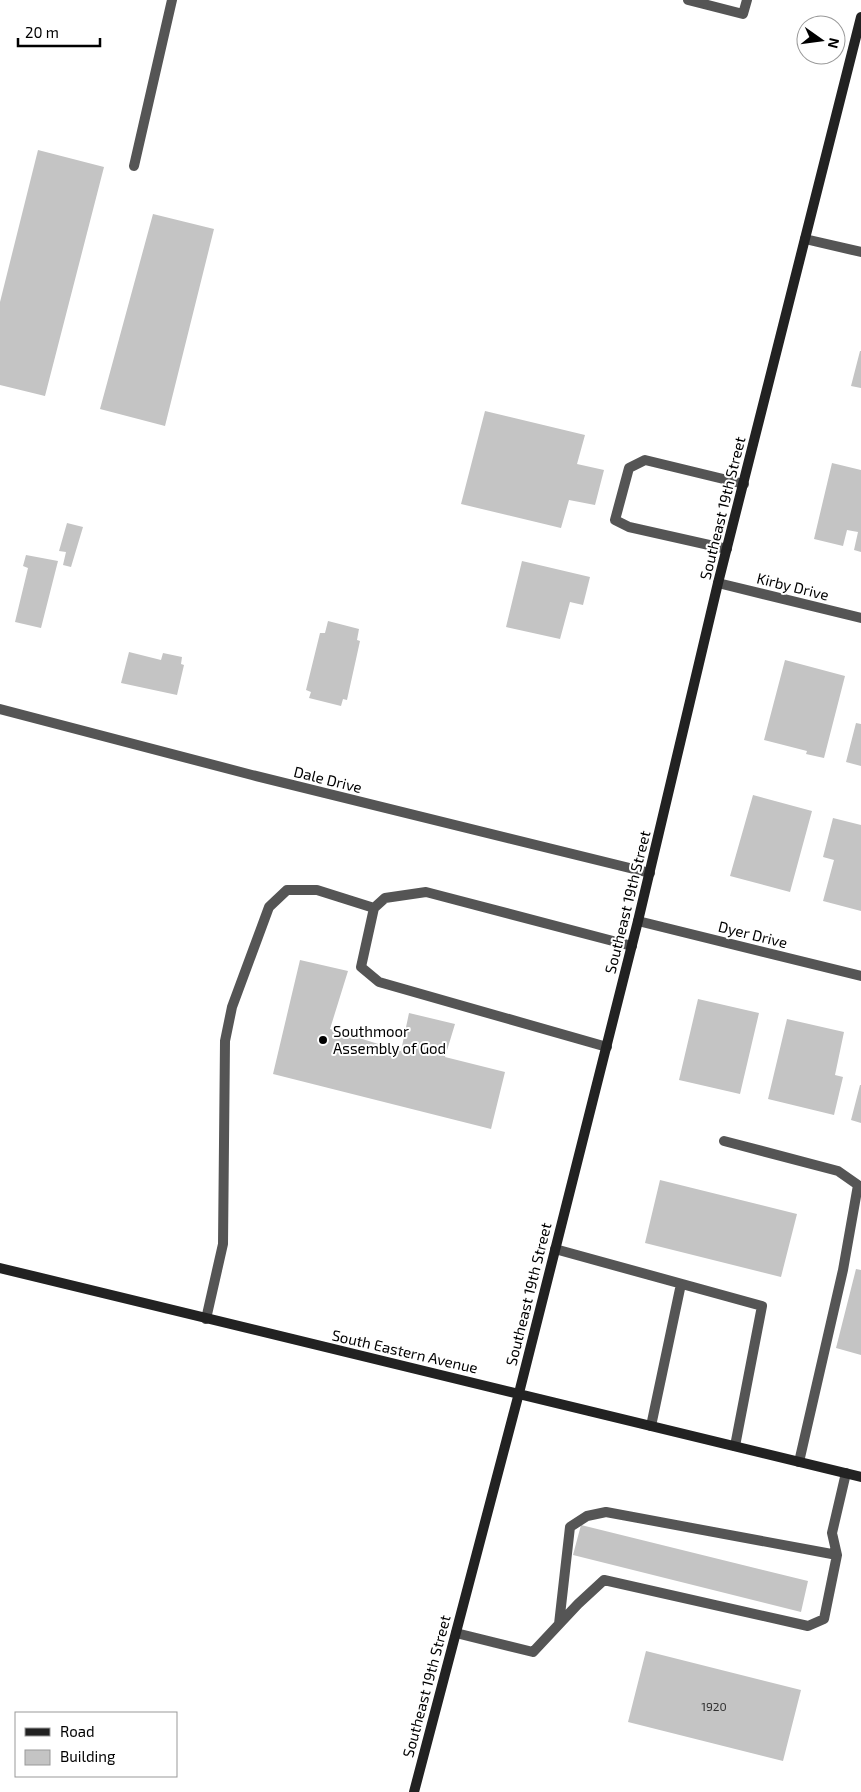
<svg xmlns="http://www.w3.org/2000/svg" width="861" height="1792" font-family="'Exo 2',sans-serif">
  <style>
    .building { fill: #c4c4c4 }
    .lines { fill: none; stroke-linecap: round; stroke-linejoin: round }
    .lane { stroke: #555; stroke-width: 10 }
    .street { stroke: #555; stroke-width: 10 }
    .secondary { stroke: #222; stroke-width: 10 }
    .poi-dot { fill: #000; stroke: #fff; stroke-width: 2 }
    .labels { text-anchor: middle; dominant-baseline: central; stroke-width: 4; stroke-linejoin: round; paint-order: stroke }
    .number-label { font-size: 12px; fill: #313131 }
    .street-label { font-size: 15px; fill: #000; stroke: #fff }
    .poi-label { font-size: 15px; fill: #000; stroke: #fff; text-anchor: start }
  </style>
  <rect width="100%" height="100%" fill="#fff"/>
  <path class="building" d="M38 150 104 167 45 396 0 385V302Z
    M153 214 214 229 165 426 100 409Z
    M860 351H861V388L851 386Z
    M485 411 585 435 577 464 604 470 595 505 569 500 561 528 461 504Z
    M832 463 861 470V552L854 550 858 532 847 530 843 546 814 539Z
    M67 523 83 527 71 567 63 565 66 552 59 551Z
    M26 555 58 561 41 628 15 622 28 568 23 566Z
    M522 561 590 577 583 605 570 602 560 639 506 627Z
    M328 621 359 629 357 640 360 641 347 700 343 699 341 706 309 698 311 692 306 690 320 633H325Z
    M129 652 161 660 163 653 182 657 181 664 184 665 177 695 121 683Z
    M785 660 845 676 824 758 806 754 807 751 764 740Z
    M856 723 861 724V766L846 762Z
    M753 795 812 811 790 892 730 876Z
    M833 818 861 825V911L823 901 834 860 823 857Z
    M300 960 348 971 330 1029 401 1051 409 1013 455 1024 445 1057 505 1072 491 1129 273 1074Z
    M698 999 759 1013 740 1094 679 1080Z
    M787 1019 844 1032 835 1075 843 1077 834 1115 768 1099Z
    M860 1085H861V1123L851 1120Z
    M660 1180 797 1214 781 1277 645 1243Z
    M856 1269 861 1270V1355L836 1348Z
    M581 1525 808 1581 801 1612 573 1555Z
    M646 1651 801 1690 783 1761 628 1722Z"/>
  <g class="lines">
    <path class="lane" d="M688 0 743 14 747 0
      M134 166 172 0
      M727 549 629 527 615 520 629 468 645 460 744 484
      M607 1047 379 982 361 967 374 908 385 898 426 892 632 946
      M724 1141 838 1171 858 1185 843 1270 799 1462
      M555 1249 762 1306 735 1446
      M206 1319 223 1244 225 1041 232 1007 269 907 287 890H317L374 908
      M651 1426 681 1284
      M559 1624 570 1527 587 1516 606 1512 837 1555
      M456 1633 533 1652 578 1604 604 1580 808 1626 824 1619 837 1555 832 1533 846 1473"/>
    <path class="street" d="M805 239 861 252
      M718 583 861 618
      M0 709 252 775 650 873
      M638 921 861 976"/>
    <path class="secondary" d="M0 1268 861 1477
      M414 1792 519 1393 638 921 718 583 861 17"/>
  </g>
  <circle class="poi-dot" cx="323" cy="1040" r="5"/>
  <g class="labels">
    <g class="number-label">
      <text x="714" y="1706">1920</text>
    </g>
    <g class="street-label">
      <text transform="translate(722 508) rotate(-76)">Southeast 19th Street</text>
      <text transform="translate(793 586) rotate(14)">Kirby Drive</text>
      <text transform="translate(328 779) rotate(14)">Dale Drive</text>
      <text transform="translate(627 902) rotate(-76)">Southeast 19th Street</text>
      <text transform="translate(753 934) rotate(14)">Dyer Drive</text>
      <text transform="translate(528 1294) rotate(-76)">Southeast 19th Street</text>
      <text transform="translate(405 1351) rotate(13)">South Eastern Avenue</text>
      <text transform="translate(426 1686) rotate(-75)">Southeast 19th Street</text>
    </g>
    <g class="poi-label">
      <text x="333" y="1031">Southmoor<tspan x="333" dy="17">Assembly of God</tspan></text>
    </g>
  </g>
  <rect x="15" y="1712" width="162" height="65" fill="#ffffff" stroke="#999999"/>
  <rect x="25" y="1728" width="25" height="8" fill="#222222" stroke="#999999"/>
  <text x="60" y="1737" font-size="15" fill="#000000">Road</text>
  <rect x="25" y="1750" width="25" height="15" fill="#c4c4c4" stroke="#999999"/>
  <text x="60" y="1762" font-size="15" fill="#000000">Building</text>
  <g transform="translate(821 40) rotate(104)"><circle r="24" fill="#ffffff" stroke="#999999"/>
  <path d="M0-4L9 19L0 12L-9 19Z" fill="#000000"/>
  <text y="-8" font-size="14" font-weight="bold" text-anchor="middle" fill="#000000">N</text>
  </g>
  <path d="M18 38v8h82v-8" fill="none" stroke="#000000" stroke-width="2.5"/>
  <text x="25" y="38" font-size="15" fill="#000000" stroke="#ffffff" stroke-width="4" paint-order="stroke">20 m</text>
</svg>
